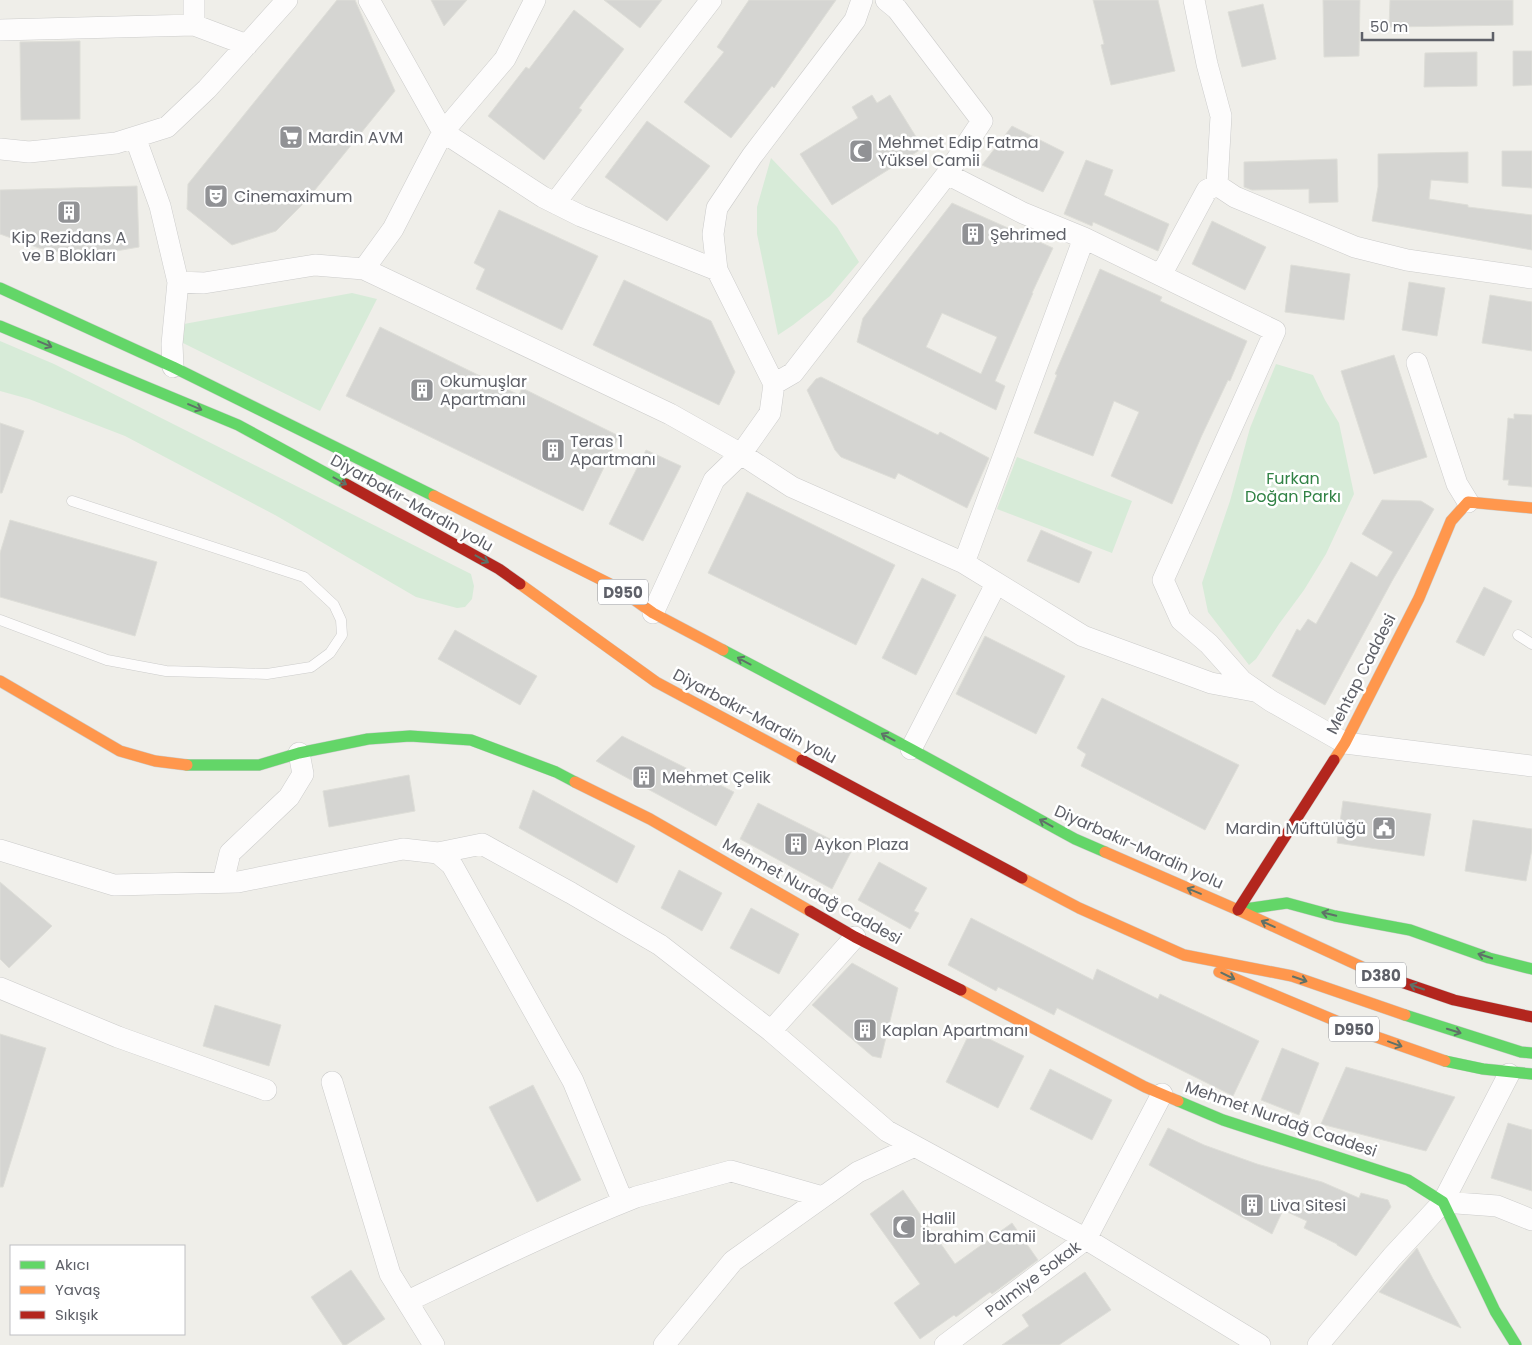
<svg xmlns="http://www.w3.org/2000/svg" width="1532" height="1345" font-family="Poppins,sans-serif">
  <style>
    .green { fill: #d7ebd8 }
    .building { fill: #d5d5d2; stroke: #deded8; fill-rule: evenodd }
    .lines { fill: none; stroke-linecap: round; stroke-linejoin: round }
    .lane-casing { stroke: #cccccb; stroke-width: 11 }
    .street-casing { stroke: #cccccb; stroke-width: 22 }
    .fast-casing { stroke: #cbcccb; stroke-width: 12 }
    .slow-casing { stroke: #cbcccb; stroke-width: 12 }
    .jam-casing { stroke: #cbcccb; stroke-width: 12 }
    .lane { stroke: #fdfcfc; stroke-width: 10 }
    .street { stroke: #fdfcfc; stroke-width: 21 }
    .fast { stroke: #63d668; stroke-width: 11 }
    .slow { stroke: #ff974d; stroke-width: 11 }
    .jam { stroke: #b3261e; stroke-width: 11 }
    .oneway { stroke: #5f7268 }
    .labels { text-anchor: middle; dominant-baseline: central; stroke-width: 5; stroke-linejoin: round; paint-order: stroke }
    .shield { fill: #fff; stroke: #8e9095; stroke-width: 1 }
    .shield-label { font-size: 15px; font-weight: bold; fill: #5e6068 }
    .poi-label { font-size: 16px; fill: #5e6068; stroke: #fff; text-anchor: start }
    .park-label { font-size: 16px; fill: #318245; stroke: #fff }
    .street-label { font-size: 16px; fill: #5e6068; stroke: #fff }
  </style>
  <rect width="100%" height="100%" fill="#efeee9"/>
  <path class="green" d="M771 158 837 227 859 262 830 296 793 325 778 335 757 234V207Z
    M352 293 377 299 320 411 181 342 184 324Z
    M0 341 54 364 471 574 474 586 472 599 465 607 457 608 416 597 275 515 125 436 29 399 0 391Z
    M1276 364 1313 375 1325 400 1339 423 1354 494 1326 554 1304 590 1279 624 1256 659 1249 665 1208 612 1202 583 1230 501 1250 428Z
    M1017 457 1132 501 1112 553 997 509Z"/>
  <path class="building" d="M337 0H355L395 91 306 201 276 231 232 245 187 209 188 184Z
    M431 0H467L444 26Z
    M604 0H662L640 28Z
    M749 0H836L774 88 772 86 731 138 684 102 724 52 717 47Z
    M1093 0H1158L1175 71 1111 85 1101 45 1104 44Z
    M1323 0H1360L1359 56 1324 57Z
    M1390 0H1513V25L1389 27Z
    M1263 4 1276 59 1242 67 1228 12Z
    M574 10 624 49 579 108 582 110 544 160 488 116 526 67 529 69Z
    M80 41V119L21 120 20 42Z
    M1513 51H1532V85L1513 86Z
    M1477 52V86L1424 87 1425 53Z
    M872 95 877 103 890 95 923 148 832 205 800 154 858 118 852 107Z
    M647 121 710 166 667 221 605 177Z
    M1012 126 1064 152 1043 192 982 165Z
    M1502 151H1532V188L1502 186Z
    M1468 152V183L1431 180 1429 199 1468 205V207L1532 215V250L1372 221 1378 187V154Z
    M1337 159 1338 202 1309 203V189L1252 190 1244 187V162Z
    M1086 160 1113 170 1104 195 1169 224 1158 251 1093 222 1092 226 1064 214Z
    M137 186 139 247 110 252H60L39 248 0 234V190Z
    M952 203 1053 248 1032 293H1033L995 381 1005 386 996 410 857 342 863 318ZM942 313 997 337 981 374 926 347Z
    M499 210 598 256 562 330 476 289 485 269 474 263Z
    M1212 221 1266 247 1245 290 1192 264Z
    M1291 265 1350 274 1344 320 1285 312Z
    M1100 269 1162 297 1160 301 1247 341 1230 381 1228 380 1202 435 1172 504 1111 476 1139 412 1114 401 1093 456 1034 433 1057 375 1055 374Z
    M624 280 711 321 735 372 719 405 593 345Z
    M1409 282 1445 288 1437 336 1402 330Z
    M1490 295 1532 302V351L1482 343Z
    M380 327 519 395 522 388 619 436 583 511 346 396Z
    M1394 355 1427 457 1374 474 1341 371Z
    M821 377 938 435 940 432 989 458 967 508 898 473 895 479 841 457 835 450 807 390 816 379Z
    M1514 414 1532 415V487L1508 485 1509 480H1503L1508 418 1514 419Z
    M0 423 24 431 2 493H0Z
    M646 450 681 466 643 541 609 524Z
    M747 492 895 565 856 645 708 573Z
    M1382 500 1421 501 1434 509 1392 581 1325 705 1272 676 1297 629 1300 631 1308 619 1316 624 1351 562 1377 577 1393 552 1362 534Z
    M10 520 157 562 135 636 0 597V553Z
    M1041 530 1092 552 1079 583 1027 561Z
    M922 578 956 595 916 675 882 658Z
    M1484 587 1512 601 1484 656 1456 642Z
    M455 630 537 676 520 705 438 659Z
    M985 636 1065 676 1036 734 956 694Z
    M1102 698 1239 765 1205 830 1081 766 1086 754 1077 748Z
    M622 736 734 792 716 826 596 761Z
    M409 775 415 811 329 827 323 791Z
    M533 790 635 846 617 883 519 828Z
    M1343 801 1431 814 1424 856 1337 843Z
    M758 803 852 850 832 889 740 839Z
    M1473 820 1532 829V849L1526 881 1465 871Z
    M879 862 927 888 914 911 919 913 910 929 858 900Z
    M679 870 722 893 702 931 661 908Z
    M0 882 52 926 9 968 0 959Z
    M751 908 799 934 779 974 730 948Z
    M971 918 1093 980 1097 969 1158 999 1160 994 1259 1041 1233 1096 1057 1008 1054 1015 998 987 996 991 948 965Z
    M852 963 898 988 881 1058 872 1056 812 1005Z
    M215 1005 281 1025 269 1066 203 1046Z
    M971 1030 1024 1056 998 1108 946 1082Z
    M0 1034 46 1048 3 1187H0Z
    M1282 1048 1319 1063 1299 1115 1261 1100Z
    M1346 1067 1455 1097 1426 1151 1321 1124Z
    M1050 1069 1112 1100 1092 1140 1030 1109Z
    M533 1085 581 1180 537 1202 489 1107Z
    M1508 1123 1532 1130V1191L1491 1178Z
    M1168 1128 1204 1145 1257 1164 1322 1182 1359 1198 1361 1193 1388 1200 1391 1207 1356 1256 1337 1245V1244L1304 1228 1307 1221 1283 1210 1272 1234 1149 1165Z
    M903 1190 955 1264 1012 1223 1038 1260 992 1294 990 1292 956 1317 954 1315 920 1339 894 1303 920 1284 870 1214Z
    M1417 1248 1433 1279 1461 1328 1379 1292Z
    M351 1270 385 1319 346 1345H343L311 1297Z
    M1085 1272 1111 1310 1059 1345H1002L1029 1326 1022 1315Z"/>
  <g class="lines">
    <g class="lane-casing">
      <path id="lane" d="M0 620 107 660 166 671 267 674 311 667 330 653 342 635 341 620 334 605 304 577 72 501
        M1518 635 1532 644"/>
    </g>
    <g class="street-casing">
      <path id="street" d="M194 0V25
        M369 0 443 132 543 197 581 216 717 270
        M886 0 897 9 982 121 947 174 1023 213 1084 238 1275 331 1163 580 1181 620 1209 644 1242 681 1271 701 1345 743 1532 766
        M1194 0 1207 64 1221 116 1217 185
        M0 30 194 25 247 45
        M135 137 160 206 178 282
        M0 149 29 152 116 143 167 127 207 89 287 0
        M555 203 711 0
        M364 269 393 229 443 132 505 59 535 0
        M1161 275 1207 190 1217 185 1235 197 1355 247 1407 260 1532 278
        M1417 363 1457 484 1468 502
        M173 367 172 344 178 282 204 283 315 265 364 269 670 414 741 454 792 487 964 563 1083 636 1211 683 1254 691
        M774 384 793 373 947 174
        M964 563 1084 238
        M653 613 714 480 741 454 770 413 774 384 717 270 713 234 717 208 752 156 855 20 862 0
        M911 749 996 584
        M0 850 114 885 238 882 403 849 438 853 452 865 573 1081 623 1202
        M438 853 482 844 571 893 660 945 771 1031 887 1131 1086 1239 1260 1345
        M223 882 230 853 289 797 303 774 299 753
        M0 988 118 1037 266 1090
        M771 1031 855 937
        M332 1082 390 1274 434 1345
        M1443 1202 1497 1206 1532 1220
        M408 1301C483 1265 558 1228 636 1197L731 1171 823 1197
        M664 1345 733 1261 858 1172 915 1146
        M945 1345 1086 1239 1162 1094
        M1318 1345 1392 1257 1443 1202 1509 1074"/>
    </g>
    <g class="fast-casing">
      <path id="fast" d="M0 288 173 367 434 496
        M0 326 238 425 346 484
        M723 650 911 749 1075 839 1105 852
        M187 765H259L299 753 368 739 410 736 471 740 556 772 575 782
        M1238 910 1287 903 1335 916 1410 930 1489 958 1532 969
        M1405 1015 1521 1052 1532 1053
        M1445 1061 1483 1069 1532 1074
        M1178 1101 1223 1120 1408 1180 1443 1202 1495 1311 1516 1345"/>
    </g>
    <g class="slow-casing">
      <path id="slow" d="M434 496 618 588 653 613 723 650
        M520 584 656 682 802 760
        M0 681 120 751 155 761 187 765
        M1334 760 1345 743 1419 598 1451 521 1468 502 1532 508
        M575 782 650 819 810 911
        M1105 852 1238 910 1375 973
        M1022 878 1079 908 1184 955 1292 976 1405 1015
        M1219 972 1365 1033 1445 1061
        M961 990 1145 1087 1178 1101"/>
    </g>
    <g class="jam-casing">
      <path id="jam" d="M346 484 499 569 520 584
        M802 760 1022 878
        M1238 910 1334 760
        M810 911 855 937 961 990
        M1375 973 1454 1000 1532 1017"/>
    </g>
    <use href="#lane" class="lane"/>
    <use href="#street" class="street"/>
    <use href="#fast" class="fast"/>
    <use href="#slow" class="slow"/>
    <use href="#jam" class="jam"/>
  </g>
  <defs><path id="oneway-shaft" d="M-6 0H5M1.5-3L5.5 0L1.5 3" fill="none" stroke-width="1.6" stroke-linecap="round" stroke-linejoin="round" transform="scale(1.25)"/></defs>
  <g class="oneway">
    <use href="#oneway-shaft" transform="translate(45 344) rotate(23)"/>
    <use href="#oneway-shaft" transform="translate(195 407) rotate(23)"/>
    <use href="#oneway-shaft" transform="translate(340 481) rotate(29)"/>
    <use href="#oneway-shaft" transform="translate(482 559) rotate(29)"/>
    <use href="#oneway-shaft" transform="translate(744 661) rotate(-152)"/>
    <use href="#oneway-shaft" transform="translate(888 737) rotate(-152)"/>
    <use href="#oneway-shaft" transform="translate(1046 823) rotate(-151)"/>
    <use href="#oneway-shaft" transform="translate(1194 891) rotate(-157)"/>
    <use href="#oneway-shaft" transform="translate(1329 914) rotate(-166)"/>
    <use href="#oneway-shaft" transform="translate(1268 924) rotate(-155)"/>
    <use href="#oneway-shaft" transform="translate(1485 956) rotate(-162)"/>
    <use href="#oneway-shaft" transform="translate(1228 976) rotate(26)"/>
    <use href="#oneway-shaft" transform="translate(1300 979) rotate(19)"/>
    <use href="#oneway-shaft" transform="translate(1417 987) rotate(-161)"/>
    <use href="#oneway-shaft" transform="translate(1454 1031) rotate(17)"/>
    <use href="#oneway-shaft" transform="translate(1395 1044) rotate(20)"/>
  </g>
  <defs>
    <g id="supermarket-square" transform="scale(1.25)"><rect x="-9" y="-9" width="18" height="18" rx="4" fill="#919295" stroke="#fff"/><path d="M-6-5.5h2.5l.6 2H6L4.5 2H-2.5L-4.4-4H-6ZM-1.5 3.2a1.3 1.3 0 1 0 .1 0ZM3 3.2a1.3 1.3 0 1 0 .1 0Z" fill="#fff"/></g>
    <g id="mosque-square" transform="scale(1.25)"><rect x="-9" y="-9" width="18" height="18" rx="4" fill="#919295" stroke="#fff"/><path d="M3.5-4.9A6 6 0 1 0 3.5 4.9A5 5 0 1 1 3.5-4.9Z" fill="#fff"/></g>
    <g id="theatre-square" transform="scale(1.25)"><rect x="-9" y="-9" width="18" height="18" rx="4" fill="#919295" stroke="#fff"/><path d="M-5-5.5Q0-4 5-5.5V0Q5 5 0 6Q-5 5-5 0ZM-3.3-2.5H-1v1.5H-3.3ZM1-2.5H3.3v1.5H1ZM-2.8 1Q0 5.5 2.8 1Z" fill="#fff"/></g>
    <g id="building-square" transform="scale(1.25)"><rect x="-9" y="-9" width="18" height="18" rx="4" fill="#919295" stroke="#fff"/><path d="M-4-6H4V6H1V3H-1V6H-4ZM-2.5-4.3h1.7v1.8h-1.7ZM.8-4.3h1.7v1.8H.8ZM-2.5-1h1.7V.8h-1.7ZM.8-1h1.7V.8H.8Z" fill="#fff"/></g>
    <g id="civic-square" transform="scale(1.25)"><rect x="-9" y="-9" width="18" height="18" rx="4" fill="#919295" stroke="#fff"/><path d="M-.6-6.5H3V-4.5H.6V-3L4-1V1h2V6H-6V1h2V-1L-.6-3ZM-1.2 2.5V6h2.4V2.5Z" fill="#fff"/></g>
  </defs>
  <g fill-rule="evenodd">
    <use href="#supermarket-square" x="291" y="137"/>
    <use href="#mosque-square" x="861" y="151"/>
    <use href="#theatre-square" x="216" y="196"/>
    <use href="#building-square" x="69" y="212"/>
    <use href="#building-square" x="973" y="234"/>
    <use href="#building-square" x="422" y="390"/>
    <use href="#building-square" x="553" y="450"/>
    <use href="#building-square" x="644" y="777"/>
    <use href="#civic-square" x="1384" y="828"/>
    <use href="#building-square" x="796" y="844"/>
    <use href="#building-square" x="865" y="1030"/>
    <use href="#building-square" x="1252" y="1205"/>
    <use href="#mosque-square" x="904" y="1227"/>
  </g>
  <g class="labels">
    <g class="shield">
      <rect x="598" y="579.5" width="50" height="25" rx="4"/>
      <rect x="1356" y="962.5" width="50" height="25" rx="4"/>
      <rect x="1329" y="1016.5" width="50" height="25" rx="4"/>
    </g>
    <g class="shield-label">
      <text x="623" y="592">D950</text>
      <text x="1381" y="975">D380</text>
      <text x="1354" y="1029">D950</text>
    </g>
    <g class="poi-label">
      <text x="308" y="137">Mardin AVM</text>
      <text x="878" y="142">Mehmet Edip Fatma<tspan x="878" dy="18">Yüksel Camii</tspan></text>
      <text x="234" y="196">Cinemaximum</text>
      <text x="990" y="234">Şehrimed</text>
      <text x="69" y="237" text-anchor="middle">Kip Rezidans A<tspan x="69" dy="18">ve B Blokları</tspan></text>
      <text x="440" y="381">Okumuşlar<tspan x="440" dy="18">Apartmanı</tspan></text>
      <text x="570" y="441">Teras 1<tspan x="570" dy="18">Apartmanı</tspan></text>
      <text x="662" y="777">Mehmet Çelik</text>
      <text x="1366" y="828" text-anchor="end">Mardin Müftülüğü</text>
      <text x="814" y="844">Aykon Plaza</text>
      <text x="882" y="1030">Kaplan Apartmanı</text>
      <text x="1270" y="1205">Liva Sitesi</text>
      <text x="922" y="1218">Halil<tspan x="922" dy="18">İbrahim Camii</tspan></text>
    </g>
    <g class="park-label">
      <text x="1293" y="478">Furkan<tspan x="1293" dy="18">Doğan Parkı</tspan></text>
    </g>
    <g class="street-label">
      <text transform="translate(412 503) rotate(29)">Diyarbakır-Mardin yolu</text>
      <text transform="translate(1361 674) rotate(-63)">Mehtap Caddesi</text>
      <text transform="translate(755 716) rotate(28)">Diyarbakır-Mardin yolu</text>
      <text transform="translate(1139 847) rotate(24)">Diyarbakır-Mardin yolu</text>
      <text transform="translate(812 891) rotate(29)">Mehmet Nurdağ Caddesi</text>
      <text transform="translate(1281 1119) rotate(19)">Mehmet Nurdağ Caddesi</text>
      <text transform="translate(1033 1279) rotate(-37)">Palmiye Sokak</text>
    </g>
  </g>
  <rect x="10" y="1245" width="175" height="90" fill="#ffffff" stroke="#bfbfc3"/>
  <rect x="20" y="1261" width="25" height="8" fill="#63d668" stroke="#bfbfc3"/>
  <text x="55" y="1270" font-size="15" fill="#5e6068">Akıcı</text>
  <rect x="20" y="1286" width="25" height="8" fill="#ff974d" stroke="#bfbfc3"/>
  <text x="55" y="1295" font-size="15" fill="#5e6068">Yavaş</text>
  <rect x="20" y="1311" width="25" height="8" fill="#b3261e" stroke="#bfbfc3"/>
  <text x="55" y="1320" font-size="15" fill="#5e6068">Sıkışık</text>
  <path d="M1362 32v8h131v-8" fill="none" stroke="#5e6068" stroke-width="2.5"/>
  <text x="1370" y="32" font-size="15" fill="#5e6068" stroke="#ffffff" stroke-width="4" paint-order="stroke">50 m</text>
</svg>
